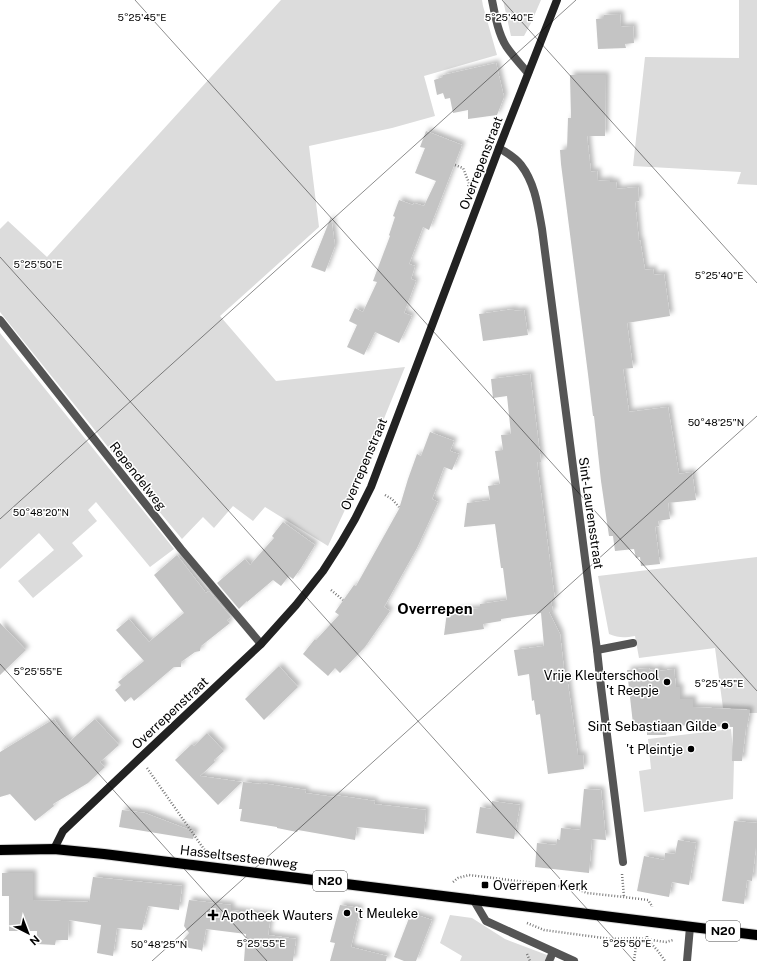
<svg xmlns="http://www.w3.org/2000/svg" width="757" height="961" font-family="'Public Sans',sans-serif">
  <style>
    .green { fill: #dcdcdc }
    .building { fill: #c4c4c4; filter: url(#shadow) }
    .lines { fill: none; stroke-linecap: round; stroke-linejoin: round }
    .primary-casing { stroke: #dbdbdb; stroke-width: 12 }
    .path { stroke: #777; stroke-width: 2.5; stroke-dasharray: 1 2; stroke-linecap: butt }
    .lane { stroke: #555; stroke-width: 8 }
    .street { stroke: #555; stroke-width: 8 }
    .secondary { stroke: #222; stroke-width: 8 }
    .primary { stroke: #000; stroke-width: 10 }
    .ticks { fill: none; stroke: #000; stroke-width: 1; stroke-opacity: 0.45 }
    .poi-dot { fill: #000; stroke: #fff; stroke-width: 1.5 }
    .labels { text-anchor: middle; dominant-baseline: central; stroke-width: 3; stroke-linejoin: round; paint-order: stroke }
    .shield { fill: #fff; stroke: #4c4c4c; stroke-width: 1 }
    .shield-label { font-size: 12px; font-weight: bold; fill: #000 }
    .street-label { font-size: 13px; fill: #000; stroke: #fff }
    .poi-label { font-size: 13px; fill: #000; stroke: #fff; text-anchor: end }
    .quarter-label { font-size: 15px; font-weight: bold; fill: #000; stroke: #fff }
    .ticks-label { font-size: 10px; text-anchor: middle; fill: #000; stroke: #fff; stroke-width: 3; stroke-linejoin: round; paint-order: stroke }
  </style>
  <defs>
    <filter id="shadow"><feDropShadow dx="3.5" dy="-3.5" stdDeviation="2" flood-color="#0004"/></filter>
  </defs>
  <rect width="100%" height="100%" fill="#fff"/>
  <path class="green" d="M281 0H482L483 6 497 55 424 76 435 116 392 128 309 146 319 227 220 316 276 381 405 367 359 480 328 546 265 507 253 521 233 506 214 528 203 517 182 539 148 498 90 424 0 312V229L8 221 47 257Z
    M503 0H541L531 23 524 36H511Z
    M739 0H757V185L737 184 741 172 633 166 645 57 739 58Z
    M0 333 174 549 150 567 96 502 88 510 97 521 72 543 83 556 33 598 18 581 54 550 39 533 0 569Z
    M757 557V713H749L747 709 723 708 715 648 639 658 635 636C624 638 619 638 609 634L598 576Z
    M731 729 734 760 733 799 644 812 639 771 651 769 648 739Z
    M450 915 472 918 505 939 555 958 554 961H460L462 956 440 943Z"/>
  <path class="building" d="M620 14 621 27 633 26 634 43 625 44 626 48 598 49 596 19 604 18V15Z
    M496 63 504 97 497 115 468 119V110L453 113 450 98 445 99 443 93 437 95 434 80 443 77V75Z
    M570 75H606L605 136H587L591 172 597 171 598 181 610 180V182H616L617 189 638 187 639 201 635 202 639 241 640 240 645 270 653 269 654 275 664 274 670 316 627 323 633 368 623 369 629 412 668 407 679 474 692 472 696 500 668 503 670 519 658 521 659 526 655 527 660 564 641 566 640 557 636 558 634 549 615 551 613 536H609L601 481 594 416H593L588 374 561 164 560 150 567 149 568 118H571Z
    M426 131 462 145 429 230 423 227 409 264 415 266 411 279 416 281 404 313 412 316 399 343 375 332 364 355 347 347 357 325 349 321 355 308 363 312 377 282 373 281 390 236 389 235 395 217 393 216 399 200 413 205 414 203 424 206 436 181 415 173 425 148 420 147Z
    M331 217 335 246 325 272 311 267Z
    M514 309V311L524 310 528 335 483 341 479 314Z
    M530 374 541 462H537L555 600H551L553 612H549L560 634 565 678 567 677 578 755H583L584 769 548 774 540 714 536 715 534 700 532 701 529 674 518 676 514 650 544 646 541 613 501 619V621L483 624 484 629 444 635 447 612 480 608V604L507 600 503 568H501L495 524 464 527 467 503 490 500 488 486 500 484 495 451 503 450 501 435 511 434 507 396 493 398 491 379Z
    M430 432 454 441 450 451 459 454 452 470 444 467 432 499 438 502 417 548 384 607 390 611 365 647 340 673 335 668 328 676 303 654 315 639 316 640 339 615 335 612 354 585 356 586 399 509 408 479 417 454 421 456Z
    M283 522 315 545 301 568 293 579 289 576 281 586 273 580 247 602V601L239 609 217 583 245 559 250 565 274 538 272 536Z
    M177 555 206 593 209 591 231 617 227 620 230 623 201 646 200 651 195 652 181 662V667H174L134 701 131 697 125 702 115 690 121 685 118 682 144 661 116 630 129 619 149 642 184 613 154 575Z
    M0 623 26 650 0 675Z
    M279 666 298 687 264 720 245 699Z
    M649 668 650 670 660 668V671L674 669 676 687H680V699H693V707L750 710 747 727H746L742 761H732L733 727 668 725V731H667L666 735H647V730H646V725L633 724 627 670Z
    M54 719 69 742 95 719 119 745 100 762 105 767 88 783 53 804 54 806 35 821 10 794 0 797V752Z
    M207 733 224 751 214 760 215 762 200 776 242 782 218 805 175 760 192 744 194 746Z
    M243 782 260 784 261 783 306 790 305 793 334 797V795L375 801 374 804 426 810 424 834 357 827 355 840 298 830 297 832 277 828V827L240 821 242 809H239Z
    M584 789 601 790 606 840 592 839 589 873 535 867 537 843 556 845 557 839 560 840 561 828 580 830Z
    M492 801 520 805 514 839 476 833 480 807 491 809Z
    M122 810 145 813 195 832 193 839 119 827Z
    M734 821 757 823V847H756L752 881 747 880 744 904 722 901Z
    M678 840 696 843 689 885 672 882 669 897 637 891 644 856 664 860 665 853 675 854Z
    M2 873H33V900L89 902 93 877 182 886 179 910 148 906 142 930 117 928 113 956 97 953 101 925 69 920 68 940H56L55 945 37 944V931H9V896H2Z
    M189 900 231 905V910L271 915 268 935 296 939 293 961H244L246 934 206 929 202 952 201 950 189 948 182 941 189 933 184 926Z
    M340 905 360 908 351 947 387 956 386 961H330L335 943 330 942Z
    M411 913 432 920 416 961H404L394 957Z"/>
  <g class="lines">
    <g class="primary-casing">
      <path id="primary" d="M0 850 54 849 104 854 757 935"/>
    </g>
    <path class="path" d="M455 165 463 168 469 183 468 187
      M385 495 392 499 399 507
      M331 590 343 600
      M147 768 206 852
      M622 874 624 897
      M453 882 458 878 469 875 575 888 587 893 624 897 648 900 652 906V907
      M527 923 544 930 611 939 637 938 666 942 673 940
      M647 936V939L658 951 665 961
      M527 954 530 961
      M634 961 637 938"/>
    <path class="lane" d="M597 650 633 643
      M549 961 553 952"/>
    <path class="street" d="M492 0C495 15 498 33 506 46 512 55 520 64 528 73
      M499 148C507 153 515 157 521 165 535 183 538 207 542 229L597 650 601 687 623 862
      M0 320 181 549 261 644
      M473 899 486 921 574 961
      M687 961 690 927"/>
    <path class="secondary" d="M54 849 63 831 140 758 261 644 296 605 323 571 341 543 355 519 371 487 499 148 557 0"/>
    <use href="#primary" class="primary"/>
  </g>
  <path class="ticks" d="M135 0 757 691M502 0 757 283M0 257 634 961M0 519 576 0M0 664 267 961M152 961 757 416"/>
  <g class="poi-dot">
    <circle cx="667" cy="682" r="4"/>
    <circle cx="725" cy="726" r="4"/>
    <circle cx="691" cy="749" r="4"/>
    <rect x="481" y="881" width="8" height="8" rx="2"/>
    <circle cx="347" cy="913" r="4"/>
    <path d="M211 909h4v4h4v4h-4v4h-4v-4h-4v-4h4z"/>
  </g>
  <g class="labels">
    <g class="shield">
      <rect x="313" y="871" width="34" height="20" rx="3"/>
      <rect x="706" y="921" width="34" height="20" rx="3"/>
    </g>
    <g class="shield-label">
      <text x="330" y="881">N20</text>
      <text x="723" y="931">N20</text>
    </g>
    <g class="street-label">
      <text transform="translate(481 163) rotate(-69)">Overrepenstraat</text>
      <text transform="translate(364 464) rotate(-67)">Overrepenstraat</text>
      <text transform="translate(138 476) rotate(52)">Rependelweg</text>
      <text transform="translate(591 513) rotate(82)">Sint-Laurensstraat</text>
      <text transform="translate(170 713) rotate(-43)">Overrepenstraat</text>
      <text transform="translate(239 857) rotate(7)">Hasseltsesteenweg</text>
    </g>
    <g class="poi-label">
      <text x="659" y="675">Vrije Kleuterschool<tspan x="659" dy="15">'t Reepje</tspan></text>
      <text x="717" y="726">Sint Sebastiaan Gilde</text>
      <text x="683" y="749">'t Pleintje</text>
      <text x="493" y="885" text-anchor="start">Overrepen Kerk</text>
      <text x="355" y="913" text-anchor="start">'t Meuleke</text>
      <text x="221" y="915" text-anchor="start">Apotheek Wauters</text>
    </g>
    <g class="quarter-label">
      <text x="435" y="608">Overrepen</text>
    </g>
  </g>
  <g class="ticks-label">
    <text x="142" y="21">5°25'45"E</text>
    <text x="509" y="21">5°25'40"E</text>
    <text x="38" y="268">5°25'50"E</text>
    <text x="719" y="279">5°25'40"E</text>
    <text x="716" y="426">50°48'25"N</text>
    <text x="41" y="516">50°48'20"N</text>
    <text x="38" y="675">5°25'55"E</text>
    <text x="719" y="687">5°25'45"E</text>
    <text x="261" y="947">5°25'55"E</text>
    <text x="627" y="947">5°25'50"E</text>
    <text x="159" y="948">50°48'25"N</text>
  </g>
  <g transform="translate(28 933) rotate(138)" stroke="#ffffff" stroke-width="3" paint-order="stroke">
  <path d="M0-3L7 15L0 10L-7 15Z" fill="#000000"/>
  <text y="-6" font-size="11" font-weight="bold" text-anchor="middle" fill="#000000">N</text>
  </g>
</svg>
